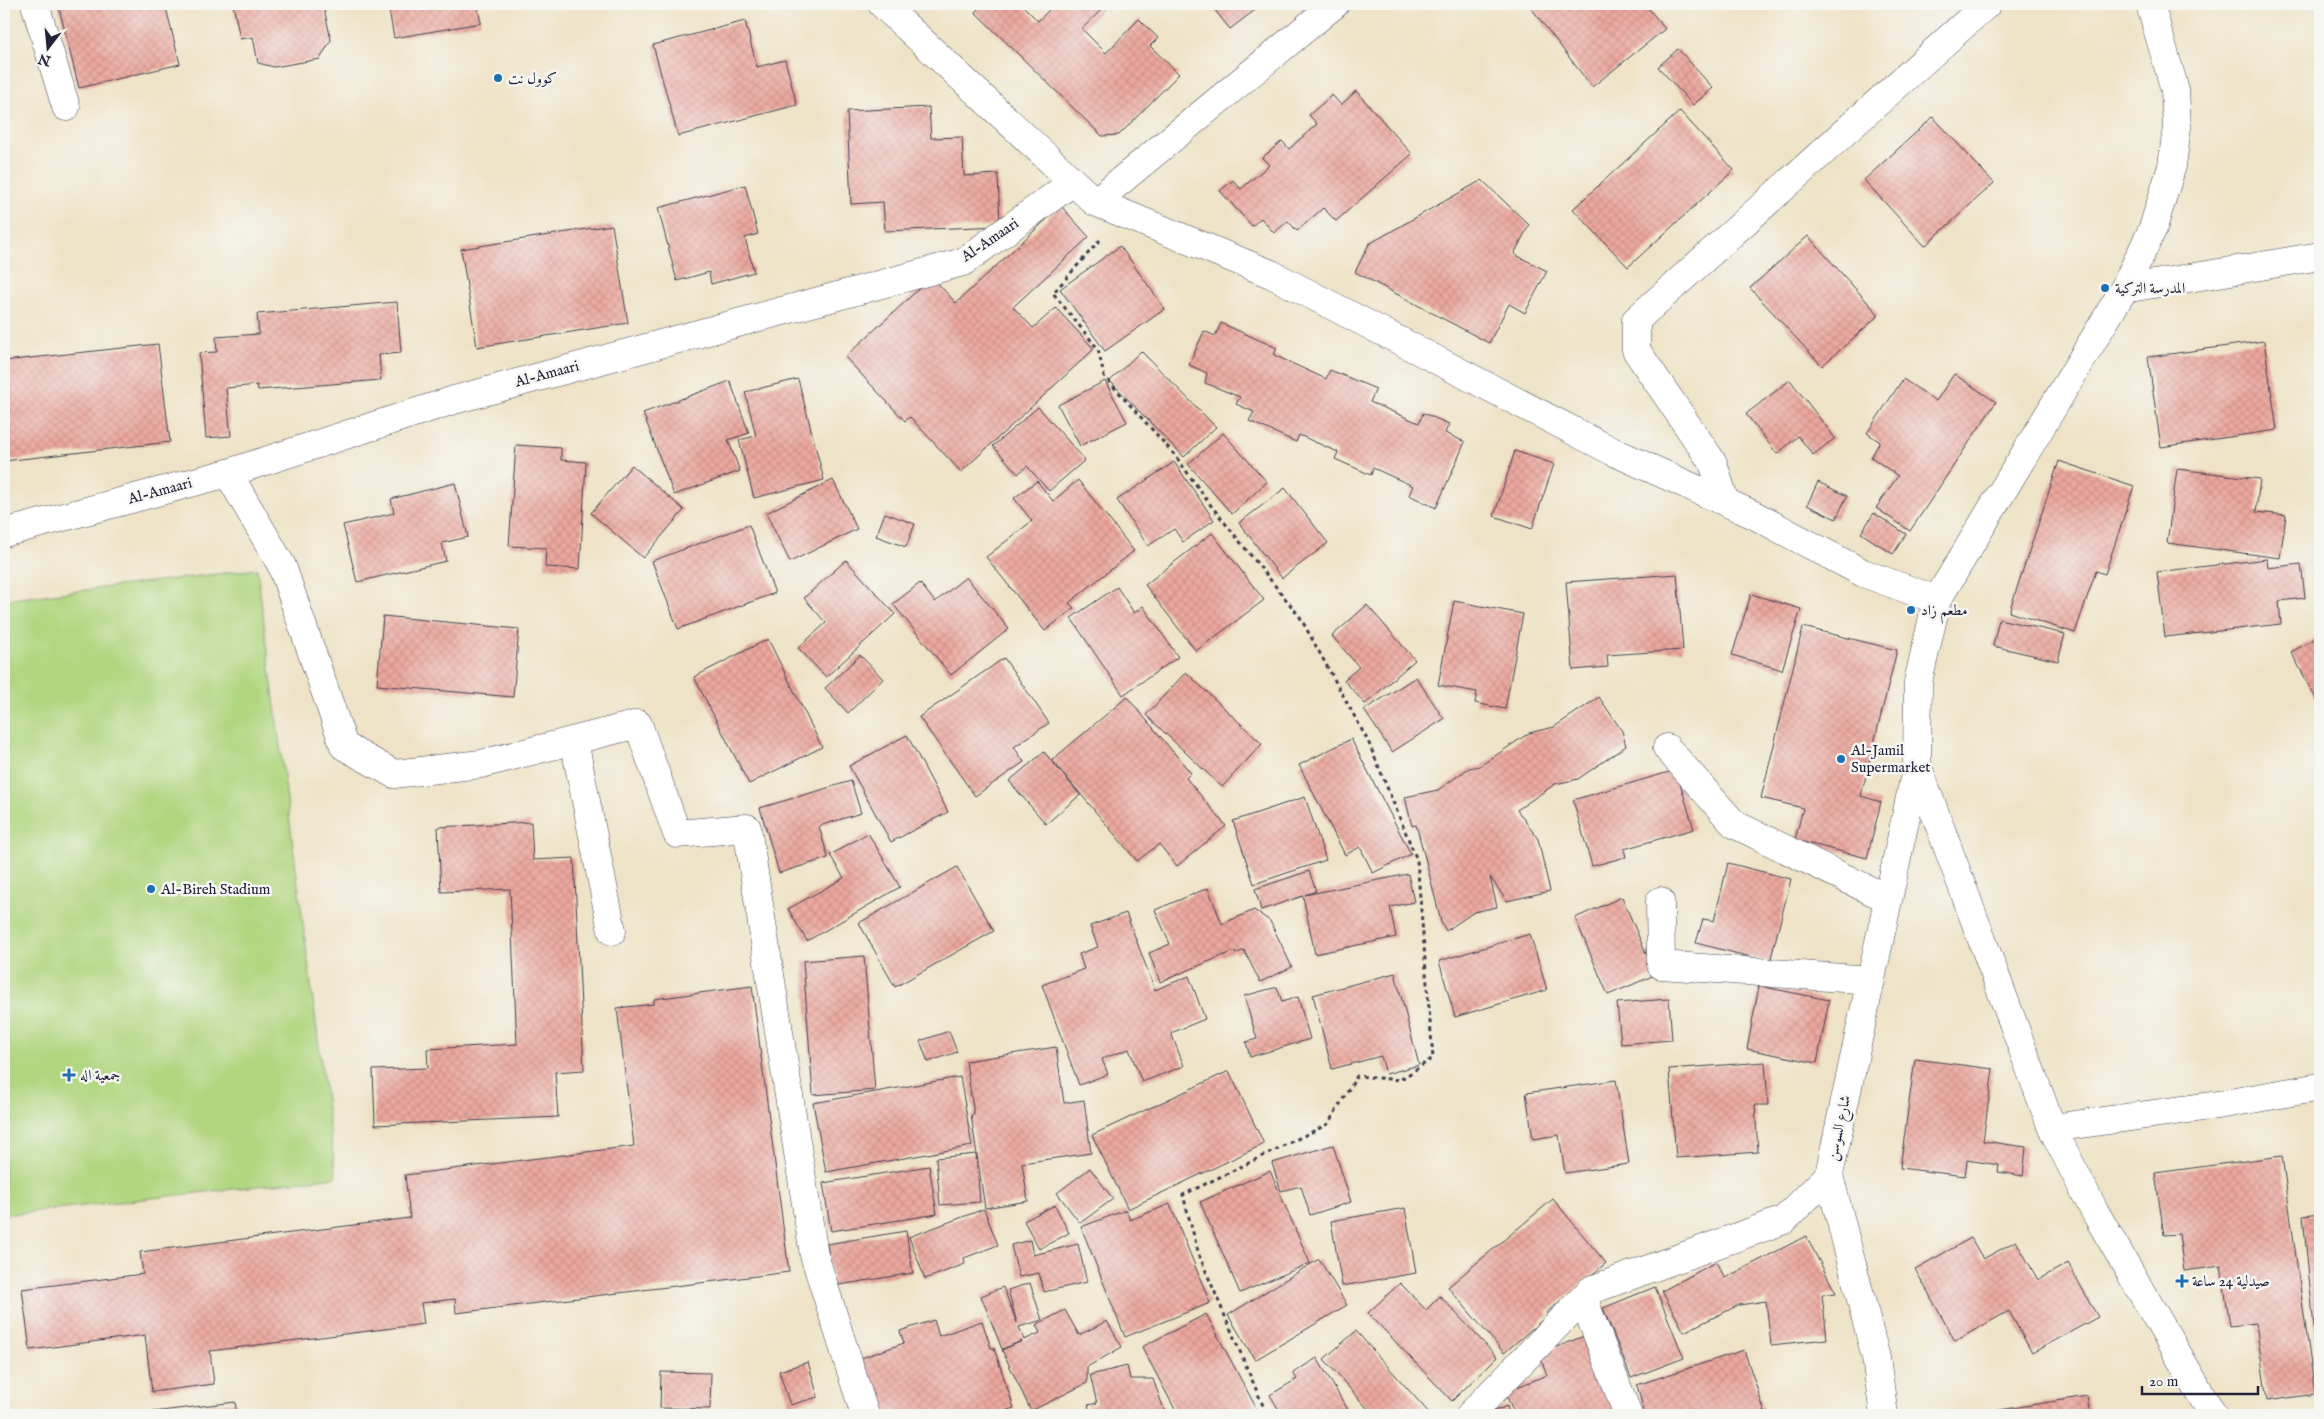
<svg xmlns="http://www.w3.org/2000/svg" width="2324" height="1419" font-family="'IM FELL English',Amiri,serif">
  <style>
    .pitch { fill: #b1d680; stroke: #6a7c5e }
    .building { fill: url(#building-cross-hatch) }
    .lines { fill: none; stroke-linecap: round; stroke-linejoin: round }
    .minor-casing { stroke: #413f50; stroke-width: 29 }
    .path { stroke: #413f50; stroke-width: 3; stroke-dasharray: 4 4; stroke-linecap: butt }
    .minor { stroke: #fff; stroke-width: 28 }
    .poi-dot { fill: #1f6fb2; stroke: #f6f6f2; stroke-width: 2 }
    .labels { text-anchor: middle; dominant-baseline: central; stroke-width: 5; stroke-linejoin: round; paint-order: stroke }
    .poi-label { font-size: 15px; fill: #22223b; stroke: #f6f6f2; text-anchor: start }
    .street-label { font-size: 15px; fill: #22223b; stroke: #f6f6f2 }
  </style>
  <defs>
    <pattern id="building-cross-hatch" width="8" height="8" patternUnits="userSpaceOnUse" patternTransform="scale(1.25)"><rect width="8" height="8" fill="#eca89e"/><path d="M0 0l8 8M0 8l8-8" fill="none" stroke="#ca9089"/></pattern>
  </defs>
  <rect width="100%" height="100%" fill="#f6f6f2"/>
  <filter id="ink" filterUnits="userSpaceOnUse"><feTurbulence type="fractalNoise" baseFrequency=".02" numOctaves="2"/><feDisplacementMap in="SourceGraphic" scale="10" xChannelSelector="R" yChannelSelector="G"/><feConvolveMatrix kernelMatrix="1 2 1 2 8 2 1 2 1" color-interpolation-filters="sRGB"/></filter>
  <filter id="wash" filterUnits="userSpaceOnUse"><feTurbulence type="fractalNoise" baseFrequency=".0096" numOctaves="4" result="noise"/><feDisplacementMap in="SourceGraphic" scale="20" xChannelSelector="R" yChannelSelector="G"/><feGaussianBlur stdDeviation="1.12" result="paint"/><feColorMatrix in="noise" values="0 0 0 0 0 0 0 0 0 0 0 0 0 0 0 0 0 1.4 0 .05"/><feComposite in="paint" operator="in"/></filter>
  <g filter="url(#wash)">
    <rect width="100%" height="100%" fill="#eee3c6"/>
    <path class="pitch" d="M257 569 336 1177 4 1215V600Z"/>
    <g id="blocks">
      <path class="building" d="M58 4H165L180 64 79 88Z
        M233 4H323L331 40 320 59 274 67 258 63 253 37 240 39Z
        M388 4H477L481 23 394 38Z
        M983 4H1021L1038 21 1055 4H1107L1082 29 1106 53 1139 19 1158 38 1150 46 1179 74 1119 135 1102 136 975 12Z
        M1210 4H1263L1230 29Z
        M1528 4H1645L1665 29 1592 87Z
        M745 21 757 67 785 60 797 105 678 136 653 45Z
        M1678 49 1713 88 1693 105 1658 67Z
        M1356 91 1412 154 1336 221 1323 208 1297 231 1288 221 1274 233 1261 218 1252 226 1220 191 1233 180 1241 189 1269 165 1262 158 1282 141 1289 149 1317 124 1309 115 1332 95 1341 105Z
        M929 107 931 138 962 137 964 176 998 174 1000 226 885 231 883 202 851 204 847 111Z
        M1680 111 1734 170 1628 267 1573 209Z
        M1933 117 1994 183 1925 246 1864 180Z
        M1482 180 1529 225 1514 254 1547 271 1525 313 1509 304 1489 343 1355 272 1369 244Z
        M745 185 758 234 745 238 754 272 711 284 709 272 677 281 658 208Z
        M1061 206 1089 237 1013 307 1033 328 1056 308 1094 349 961 472 910 417 905 421 845 357 932 277 956 303Z
        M612 225 628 323 477 347 461 249Z
        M1808 236 1879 315 1822 366 1750 288Z
        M1120 246 1165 309 1105 351 1060 289Z
        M397 302 401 353 379 355 381 380 258 390 257 385 226 388 231 436 206 438 199 353 217 352 216 337 259 334 257 314Z
        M1221 323 1277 348 1274 355 1326 379 1330 370 1376 389 1370 402 1419 423 1423 413 1449 424 1445 433 1465 442 1436 508 1409 495 1413 486 1373 468 1371 475 1335 459 1338 452 1299 435 1296 442 1249 421 1254 412 1236 404 1240 397 1205 383 1207 373 1189 365 1204 331 1215 336Z
        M2264 341 2277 430 2161 447 2148 357Z
        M158 344 170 442 4 461V361Z
        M1141 351 1216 427 1184 457 1110 381Z
        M1954 374 1996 402 1910 531 1876 508 1898 476 1871 457 1880 442 1867 433 1903 379 1936 401Z
        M798 379 824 480 754 498 739 440 756 436 745 392Z
        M1790 380 1835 438 1813 455 1798 436 1777 454 1746 414Z
        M730 381 749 433 728 440 740 471 674 495 643 413Z
        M1105 381 1127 422 1080 446 1058 405Z
        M1038 407 1085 460 1049 491 1027 466 1018 474 993 446Z
        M1223 433 1267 482 1232 514 1188 464Z
        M516 445 561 448V460L586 462 580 569 545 567 546 548 509 546Z
        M1515 451 1554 464 1532 529 1494 516Z
        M2059 461 2134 486 2105 574 2096 571 2075 633 2009 612Z
        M1174 462 1214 520 1183 542 1174 529 1148 546 1117 500Z
        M632 465 684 510 643 558 591 513Z
        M2177 469 2260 479 2256 512 2286 515 2280 558 2167 543Z
        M833 480 857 529 790 562 766 513Z
        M1078 480 1134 551 1069 603 1074 608 1045 631 986 557 1032 521 1014 498 1037 481 1053 501Z
        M1818 482 1847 496 1836 519 1807 505Z
        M455 483 468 537 442 543 446 561 357 582 343 525 394 513 391 499Z
        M1285 488 1328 543 1282 578 1239 523Z
        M885 513 915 524 906 547 876 536Z
        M1874 513 1906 534 1893 554 1861 533Z
        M749 525 775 593 678 629 652 561Z
        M1212 533 1264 600 1196 651 1145 585Z
        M2267 559 2268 568 2301 564 2305 598 2279 601 2281 624 2165 637 2157 572Z
        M846 560 895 614 826 677 798 648 826 623 804 598Z
        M1677 574 1683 650 1607 655 1608 667 1573 670 1566 582Z
        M966 577 1009 629 951 675 893 604 920 583 935 602Z
        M1117 587 1134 613 1143 606 1178 657 1123 695 1071 618Z
        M1751 594 1801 609 1782 670 1732 655Z
        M1454 601 1523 614 1505 709 1475 703 1477 692 1438 685Z
        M1367 605 1415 660 1365 704 1344 680 1359 667 1332 636Z
        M383 616 519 629 513 697 377 685Z
        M1999 619 2065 634 2058 661 1993 646Z
        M1803 627 1897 650 1861 796 1881 802 1867 858 1795 840 1803 808 1761 798Z
        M2320 636V706L2291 652Z
        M768 639 822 747 749 784 694 677Z
        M860 655 883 679 848 713 825 688Z
        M1004 658 1049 723 1014 747 1024 762 975 796 919 717Z
        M1186 672 1262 744 1222 787 1146 715Z
        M1416 677 1444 719 1392 752 1364 710Z
        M1127 697 1191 773 1186 778 1226 826 1177 866 1159 844 1137 861 1052 760Z
        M1599 697 1622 731 1626 746 1578 779 1555 784 1517 810 1538 839 1550 891 1507 901 1490 877 1497 907 1474 912 1446 931 1441 922 1426 861 1416 825 1412 826 1405 797 1438 790 1469 768 1480 766 1529 733 1554 727Z
        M907 735 948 812 891 842 849 766Z
        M1351 739 1411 854 1373 873 1360 847 1345 855 1299 765Z
        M1044 752 1080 795 1046 824 1009 781Z
        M1676 770 1694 829 1624 849 1626 857 1592 866 1573 800Z
        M851 781 861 813 819 826 828 858 779 873 760 808Z
        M1305 797 1326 860 1254 884 1233 821Z
        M531 822 533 860 574 858 584 1070 555 1072 558 1117 375 1125 373 1070 428 1068 427 1049 517 1044 510 889 441 892 438 827Z
        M868 833 900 887 807 941 788 909 844 878 830 855Z
        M1728 863 1791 879 1770 962 1696 943 1703 919 1714 921Z
        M957 867 994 931 895 987 859 923Z
        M1309 871 1316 891 1305 895 1408 874 1414 902 1390 907 1396 937 1315 954 1303 896 1261 910 1255 889Z
        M1208 888 1222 924 1254 910 1270 921 1292 967 1260 982 1244 950 1236 954 1234 951 1160 982 1149 953 1170 944 1155 910Z
        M1622 897 1655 975 1608 995 1575 918Z
        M1126 913 1155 990 1189 976 1205 1019 1171 1033 1184 1066 1142 1082 1129 1049 1102 1059 1108 1074 1079 1085 1042 985 1084 969 1079 954 1098 947 1090 926Z
        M1530 934 1547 990 1455 1017 1439 961Z
        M864 956 875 1090 813 1095 803 961Z
        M1395 973 1419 1065 1386 1074 1381 1056 1332 1069 1313 995Z
        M752 986 789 1272 456 1313 455 1299 421 1303 424 1324 210 1351 214 1384 152 1392 145 1335 30 1350 22 1289 143 1274 140 1252 410 1218 405 1175 634 1146 617 1008 654 1004V999Z
        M1759 986 1829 1000 1817 1063 1747 1049Z
        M1277 987 1282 1002 1298 997 1310 1039 1250 1057 1246 1042 1257 1039 1244 996Z
        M1669 999 1672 1040 1621 1044 1617 1003Z
        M949 1031 957 1052 928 1062 920 1041Z
        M1056 1047 1064 1103 1084 1100 1091 1153 1022 1163 1028 1201 985 1208 971 1115H974L966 1061Z
        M1915 1059 1993 1069 1983 1141 2026 1147 2023 1176 1998 1172 1999 1165 1967 1160 1965 1176 1900 1168Z
        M1765 1062 1768 1105H1755L1758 1152 1676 1158 1669 1069Z
        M1229 1071 1264 1144 1128 1209 1092 1135Z
        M960 1077 972 1146 826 1172 813 1103Z
        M1616 1080 1629 1164 1565 1173 1559 1135 1533 1139 1526 1093Z
        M1333 1145 1351 1202 1310 1215 1301 1186 1281 1191 1272 1163Z
        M976 1154 980 1202 940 1205 936 1158Z
        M2282 1156 2315 1394 2267 1401 2256 1323 2230 1326 2221 1266 2184 1271 2179 1234 2164 1235 2155 1173Z
        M929 1166 937 1214 831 1231 823 1183Z
        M1090 1168 1113 1199 1080 1223 1057 1193Z
        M1270 1171 1310 1263 1240 1293 1200 1202Z
        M1553 1199 1606 1263 1546 1313 1548 1315 1504 1353 1448 1287Z
        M1170 1204 1210 1303 1125 1337 1081 1227 1126 1210 1130 1220Z
        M1055 1205 1069 1233 1039 1249 1024 1221Z
        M1405 1208 1416 1273 1342 1286 1331 1221Z
        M984 1209 998 1245 964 1258 965 1264 925 1279 909 1237Z
        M2320 1214V1378H2319L2303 1216Z
        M906 1231 913 1273 833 1286 827 1244Z
        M1806 1236 1836 1293 1822 1295 1827 1339 1771 1345 1766 1301 1739 1305 1684 1332 1662 1291 1716 1262 1725 1278Z
        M1971 1238 1983 1259 2016 1241 2038 1280 2068 1263 2098 1317 2032 1353 2009 1311 1955 1341 1915 1269Z
        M1030 1240 1033 1255 1078 1244 1087 1282 1044 1292 1039 1273 1019 1277 1011 1245Z
        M1319 1259 1347 1305 1255 1360 1228 1315Z
        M1030 1283 1042 1320 1019 1327 1024 1340 1040 1333 1036 1325 1065 1310 1079 1335 1107 1321 1122 1347 1087 1367V1383L1031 1411 1002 1350 1022 1341 1002 1349 981 1296 1003 1287 1017 1323 1008 1290Z
        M1400 1283 1426 1310 1440 1296 1497 1357 1452 1401 1368 1313Z
        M1655 1287 1684 1358 1631 1378 1603 1308Z
        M1206 1314 1260 1415H1178L1142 1347Z
        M934 1320 939 1336 982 1321 991 1348H994L1014 1408 992 1415H878L853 1361 904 1343 900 1331Z
        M1356 1331 1431 1415H1373L1324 1359Z
        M1589 1334 1622 1415H1515L1505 1392 1547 1375 1539 1354Z
        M1744 1350 1766 1415H1645L1637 1385Z
        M1317 1358 1351 1415H1282L1270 1395 1297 1379 1293 1373Z
        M808 1362 818 1397 790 1405 779 1371Z
        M1127 1366 1130 1379H1153L1166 1415H1091L1088 1405 1097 1403 1090 1375Z
        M661 1372 711 1373 710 1409 660 1408Z
        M2087 1396 2090 1415H1975V1414Z
        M235 1402 237 1415H153V1412Z
        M1507 1406 1510 1415H1485Z"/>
    </g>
  </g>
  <g filter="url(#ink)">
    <use href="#blocks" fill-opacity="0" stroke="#413f50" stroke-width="1"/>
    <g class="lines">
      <g class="minor-casing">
        <path id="minor" d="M35 4 66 107
          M882 4 1095 202 1271 274 1612 451 1754 515 1863 573 1937 600
          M2150 4 2175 90 2177 127 2172 166 2153 228 2124 289 1937 600 1918 682 1917 765 2052 1128 2095 1212 2213 1415
          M1095 202 1335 4
          M2124 289 2320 256
          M228 473 282 566 344 746 394 774 481 764 638 724 677 834 747 828 814 1255 865 1415
          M1725 502 1713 463 1636 350V320L1987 4
          M4 533 228 473 454 400 963 262 1073 182
          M574 741 612 931
          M1667 748 1734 824 1888 899
          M1660 901 1661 965 1871 980
          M2052 1128 2218 1105 2320 1087
          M1829 1175 1876 1358 1884 1415
          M1583 1298 1628 1415
          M1470 1415 1591 1290 1784 1220 1829 1175 1917 765"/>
      </g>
      <path class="path" d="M1100 240 1053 293 1098 349 1104 376 1174 454 1209 503 1300 617 1368 741 1417 860 1433 1058 1400 1080 1357 1076 1328 1124 1183 1195 1199 1255 1267 1415"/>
      <use href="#minor" class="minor"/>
    </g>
  </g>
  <g class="poi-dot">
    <circle cx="498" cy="78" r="5"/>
    <circle cx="2105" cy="288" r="5"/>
    <circle cx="1911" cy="610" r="5"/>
    <circle cx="1841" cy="759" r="5"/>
    <circle cx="151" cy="889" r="5"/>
    <path d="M66.5 1067.5h5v5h5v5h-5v5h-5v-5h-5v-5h5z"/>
    <path d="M2179.5 1273.5h5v5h5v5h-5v5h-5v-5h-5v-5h5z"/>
  </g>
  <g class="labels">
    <g class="poi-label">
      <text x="508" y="78">كوول نت</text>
      <text x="2115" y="288">المدرسة التركية</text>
      <text x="1921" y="610">مطعم زاد</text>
      <text x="1851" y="750">Al-Jamil<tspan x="1851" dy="17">Supermarket</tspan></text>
      <text x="161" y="889">Al-Bireh Stadium</text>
      <text x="80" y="1075">جمعية اله</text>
      <text x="2192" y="1281">صيدلية 24 ساعة</text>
    </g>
    <g class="street-label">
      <text transform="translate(990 240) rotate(-34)">Al-Amaari</text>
      <text transform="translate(547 374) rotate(-15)">Al-Amaari</text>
      <text transform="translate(160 491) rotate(-15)">Al-Amaari</text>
      <text transform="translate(1839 1128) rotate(-78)">شارع السوسن</text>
    </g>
  </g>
  <rect width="2324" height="1419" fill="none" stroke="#f6f6f2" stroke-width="20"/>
  <g transform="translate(48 48) rotate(196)" stroke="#f6f6f2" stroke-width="4" paint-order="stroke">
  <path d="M0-4L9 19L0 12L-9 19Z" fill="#22223b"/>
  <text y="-8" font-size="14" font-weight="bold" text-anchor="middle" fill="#22223b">N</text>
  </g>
  <path d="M2142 1386v8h116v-8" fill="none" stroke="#22223b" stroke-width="2.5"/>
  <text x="2149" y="1386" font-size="15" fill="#22223b" stroke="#f6f6f2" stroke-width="4" paint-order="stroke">20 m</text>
</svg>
